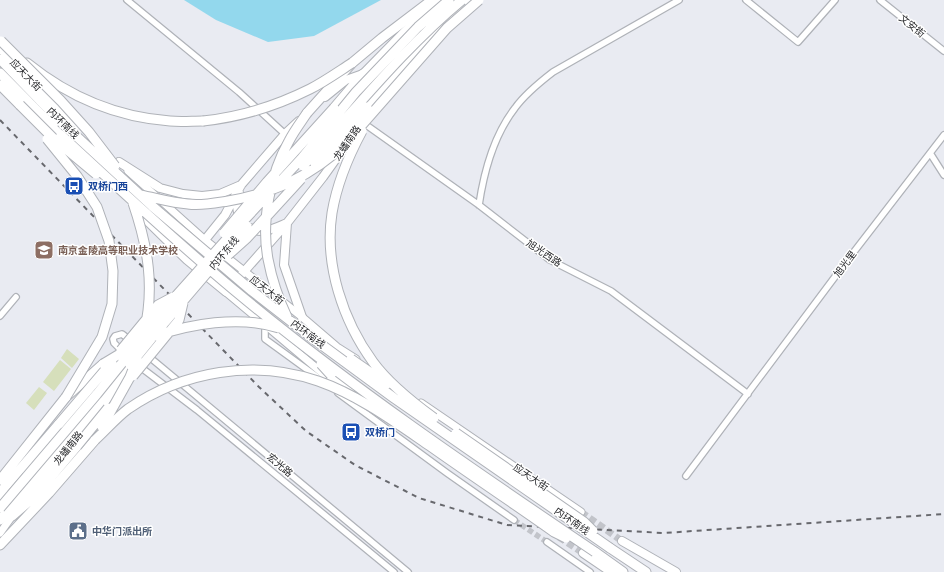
<svg xmlns="http://www.w3.org/2000/svg" width="944" height="572" font-family="Arial,'Noto Sans SC',sans-serif">
  <style>
    .green { fill: #d6dfbb }
    .water { fill: #93d8ed }
    .lines { fill: none; stroke-linecap: round; stroke-linejoin: round }
    .minor-tunnel { stroke: #c2c4ca; stroke-width: 5.5; stroke-dasharray: 5.5 3; stroke-linecap: butt }
    .tertiary-tunnel { stroke: #c2c4ca; stroke-width: 7; stroke-dasharray: 7 3.5; stroke-linecap: butt }
    .minor-casing { stroke: #afb2b8; stroke-width: 8 }
    .tertiary-casing { stroke: #afb2b8; stroke-width: 9 }
    .secondary-casing { stroke: #afb2b8; stroke-width: 10 }
    .primary-casing { stroke: #afb2b8; stroke-width: 10 }
    .trunk-casing { stroke: #afb2b8; stroke-width: 11 }
    .minor { stroke: #fff; stroke-width: 5.5 }
    .tertiary { stroke: #fff; stroke-width: 7 }
    .secondary { stroke: #fff; stroke-width: 8 }
    .primary { stroke: #fff; stroke-width: 8 }
    .trunk { stroke: #fff; stroke-width: 9 }
    .rail { stroke: #67686d; stroke-width: 2; stroke-dasharray: 5 5; stroke-linecap: butt }
    .trunk-bridge-casing { stroke: #afb2b8; stroke-width: 11; stroke-linecap: butt }
    .trunk-bridge { stroke: #fff; stroke-width: 9 }
    .labels { text-anchor: middle; dominant-baseline: central; stroke-width: 3; stroke-linejoin: round; paint-order: stroke }
    .street-label { font-size: 10px; fill: #28292c; stroke: #fff }
    .transit-label { font-size: 10px; font-weight: bold; fill: #164399; stroke: #fff; text-anchor: start }
    .education-label { font-size: 10px; font-weight: bold; fill: #785e54; stroke: #fff; text-anchor: start }
    .service-label { font-size: 10px; font-weight: bold; fill: #4e5e75; stroke: #fff; text-anchor: start }
  </style>
  <rect width="100%" height="100%" fill="#e9ebf2"/>
  <path class="green" d="M67 349 79 359 72 368 61 358Z
    M60 360 71 369 54 391 43 382Z
    M39 387 47 393 34 410 26 403Z"/>
  <path class="water" d="M184 0H381L314 36 268 42 216 20Z"/>
  <g class="lines">
    <path class="minor-tunnel" d="M514 520 547 542"/>
    <path class="tertiary-tunnel" d="M581 512 622 541
      M559 537 583 553"/>
    <g class="minor-casing">
      <path id="minor" d="M127 0 239 92 285 134
        M746 0 798 42 835 0
        M880 0 944 51
        M362 122 479 205 550 260 611 291 748 394
        M930 153 944 175
        M479 205C484 171 494 135 515 108 525 94 540 82 553 72L679 0
        M0 316 16 297
        M265 326V339L320 379
        M123 352 114 343 113 339 115 336 122 334 131 341
        M147 355 408 572
        M143 369 197 410 394 572
        M338 393 447 473 514 520
        M686 476 843 266 944 135
        M547 542 590 572"/>
    </g>
    <g class="tertiary-casing">
      <path id="tertiary" d="M56 106 79 126
        M128 171 205 240 302 317 337 347 356 359
        M226 292 333 382
        M421 403 581 512
        M25 470 104 378
        M22 504 128 374
        M0 533 15 512"/>
    </g>
    <g class="secondary-casing">
      <path id="secondary" d="M622 541 676 572
        M583 553 611 572"/>
    </g>
    <g class="primary-casing">
      <path id="primary" d="M0 48 56 106
        M399 74C419 48 446 18 473 0
        M325 97 346 80 363 74 412 24 442 0
        M119 162 160 188 183 194 202 196 220 194 241 185
        M239 193C238 202 235 211 241 218
        M135 209 187 260 226 292 287 223 323 177 343 149
        M250 228C263 235 275 228 287 223L284 265 302 317
        M196 251 225 215 241 185 285 134 299 121"/>
    </g>
    <g class="trunk-casing">
      <path id="trunk" d="M0 59 61 122
        M27 63C69 97 115 117 170 121 181 122 192 121 203 121
        M0 73 61 135
        M0 85 20 105
        M367 107 402 70
        M334 108 363 74
        M307 113 352 63 382 38 432 0
        M331 375 360 397
        M0 480 66 397 103 364
        M0 496 4 488 59 424
        M12 516 34 497 77 446
        M0 520 130 365
        M0 545 49 493 95 440 98 434
        M610 548 646 572
        M595 552 623 572"/>
    </g>
    <use href="#minor" class="minor"/>
    <use href="#tertiary" class="tertiary"/>
    <use href="#secondary" class="secondary"/>
    <use href="#primary" class="primary"/>
    <use href="#trunk" class="trunk"/>
    <path class="rail" d="M0 120 259 387 306 431 355 465 419 498 507 525 664 533 944 514"/>
    <g class="trunk-bridge-casing">
      <path id="trunk-bridge" d="M1 41 61 101 89 132 115 166
        M20 105 54 139 96 174
        M203 121C241 117 276 106 310 89 324 82 338 72 352 63
        M61 122 152 206 252 291 311 337 394 398 610 548
        M362 131C348 157 337 183 332 213 324 264 343 321 373 362 389 384 412 402 434 418
        M61 135C118 188 174 240 234 290 348 385 472 469 595 552
        M47 139 77 176 97 207 109 241 113 271 112 304 102 337 66 397
        M315 164 367 107
        M303 166C355 110 403 49 462 0
        M140 195C156 198 172 203 188 204 201 206 215 203 228 201 274 193 312 176 346 143L447 28 479 0
        M133 203C148 247 155 287 144 333
        M224 233 267 182 334 108
        M228 255 246 239 301 179
        M287 317C278 298 272 280 268 259 261 222 270 174 289 141 294 131 301 122 307 113
        M152 337C189 324 240 315 279 328
        M121 350 158 305 173 297
        M351 359 387 384
        M103 364 133 346
        M321 364 331 375
        M130 365 165 322 247 226
        M133 376 179 320 183 303
        M59 424 112 362
        M102 427 130 377 137 359
        M456 433 584 522 593 531
        M95 440C106 430 116 418 128 409 183 371 254 359 318 381 358 395 395 422 430 446 471 475 513 503 554 532L566 538
        M77 446 108 408
        M0 508 97 394 176 296 234 231 301 159 356 92 418 27 449 0"/>
    </g>
    <use href="#trunk-bridge" class="trunk-bridge"/>
  </g>
  <defs>
    <g id="bus-square" transform="scale(1)"><rect x="-9" y="-9" width="18" height="18" rx="4" fill="#1a4fb4" stroke="#fff"/><path d="M-5-6H5V4H4V6H2V4H-2V6H-4V4H-5ZM-3.5-4V0h7V-4ZM-3.5 1.2v1.5H-2V1.2ZM2 1.2v1.5H3.5V1.2Z" fill="#fff"/></g>
    <g id="university-square" transform="scale(1)"><rect x="-9" y="-9" width="18" height="18" rx="4" fill="#8d6e63" stroke="#fff"/><path d="M0-5L7-2L0 1L-7-2ZM-4 1L0 2.5L4 1V4Q0 6-4 4Z" fill="#fff"/></g>
    <g id="civic-square" transform="scale(1)"><rect x="-9" y="-9" width="18" height="18" rx="4" fill="#5c6f8a" stroke="#fff"/><path d="M-.6-6.5H3V-4.5H.6V-3L4-1V1h2V6H-6V1h2V-1L-.6-3ZM-1.2 2.5V6h2.4V2.5Z" fill="#fff"/></g>
  </defs>
  <g fill-rule="evenodd">
    <use href="#bus-square" x="74" y="186"/>
    <use href="#university-square" x="44" y="250"/>
    <use href="#bus-square" x="351" y="432"/>
    <use href="#civic-square" x="78" y="531"/>
  </g>
  <g class="labels">
    <g class="street-label">
      <text transform="translate(912 26) rotate(39)">文安街</text>
      <text transform="translate(26 75) rotate(46)">应天大街</text>
      <text transform="translate(63 123) rotate(44)">内环南线</text>
      <text transform="translate(347 143) rotate(-55)">龙蟠南路</text>
      <text transform="translate(224 253) rotate(-50)">内环东线</text>
      <text transform="translate(544 253) rotate(34)">旭光西路</text>
      <text transform="translate(845 264) rotate(-53)">旭光里</text>
      <text transform="translate(267 290) rotate(38)">应天大街</text>
      <text transform="translate(308 334) rotate(37)">内环南线</text>
      <text transform="translate(68 448) rotate(-51)">龙蟠南路</text>
      <text transform="translate(280 465) rotate(40)">宏光路</text>
      <text transform="translate(531 477) rotate(34)">应天大街</text>
      <text transform="translate(572 521) rotate(35)">内环南线</text>
    </g>
    <g class="transit-label">
      <text x="88" y="186">双桥门西</text>
      <text x="365" y="432">双桥门</text>
    </g>
    <g class="education-label">
      <text x="58" y="250">南京金陵高等职业技术学校</text>
    </g>
    <g class="service-label">
      <text x="92" y="531">中华门派出所</text>
    </g>
  </g>
</svg>
